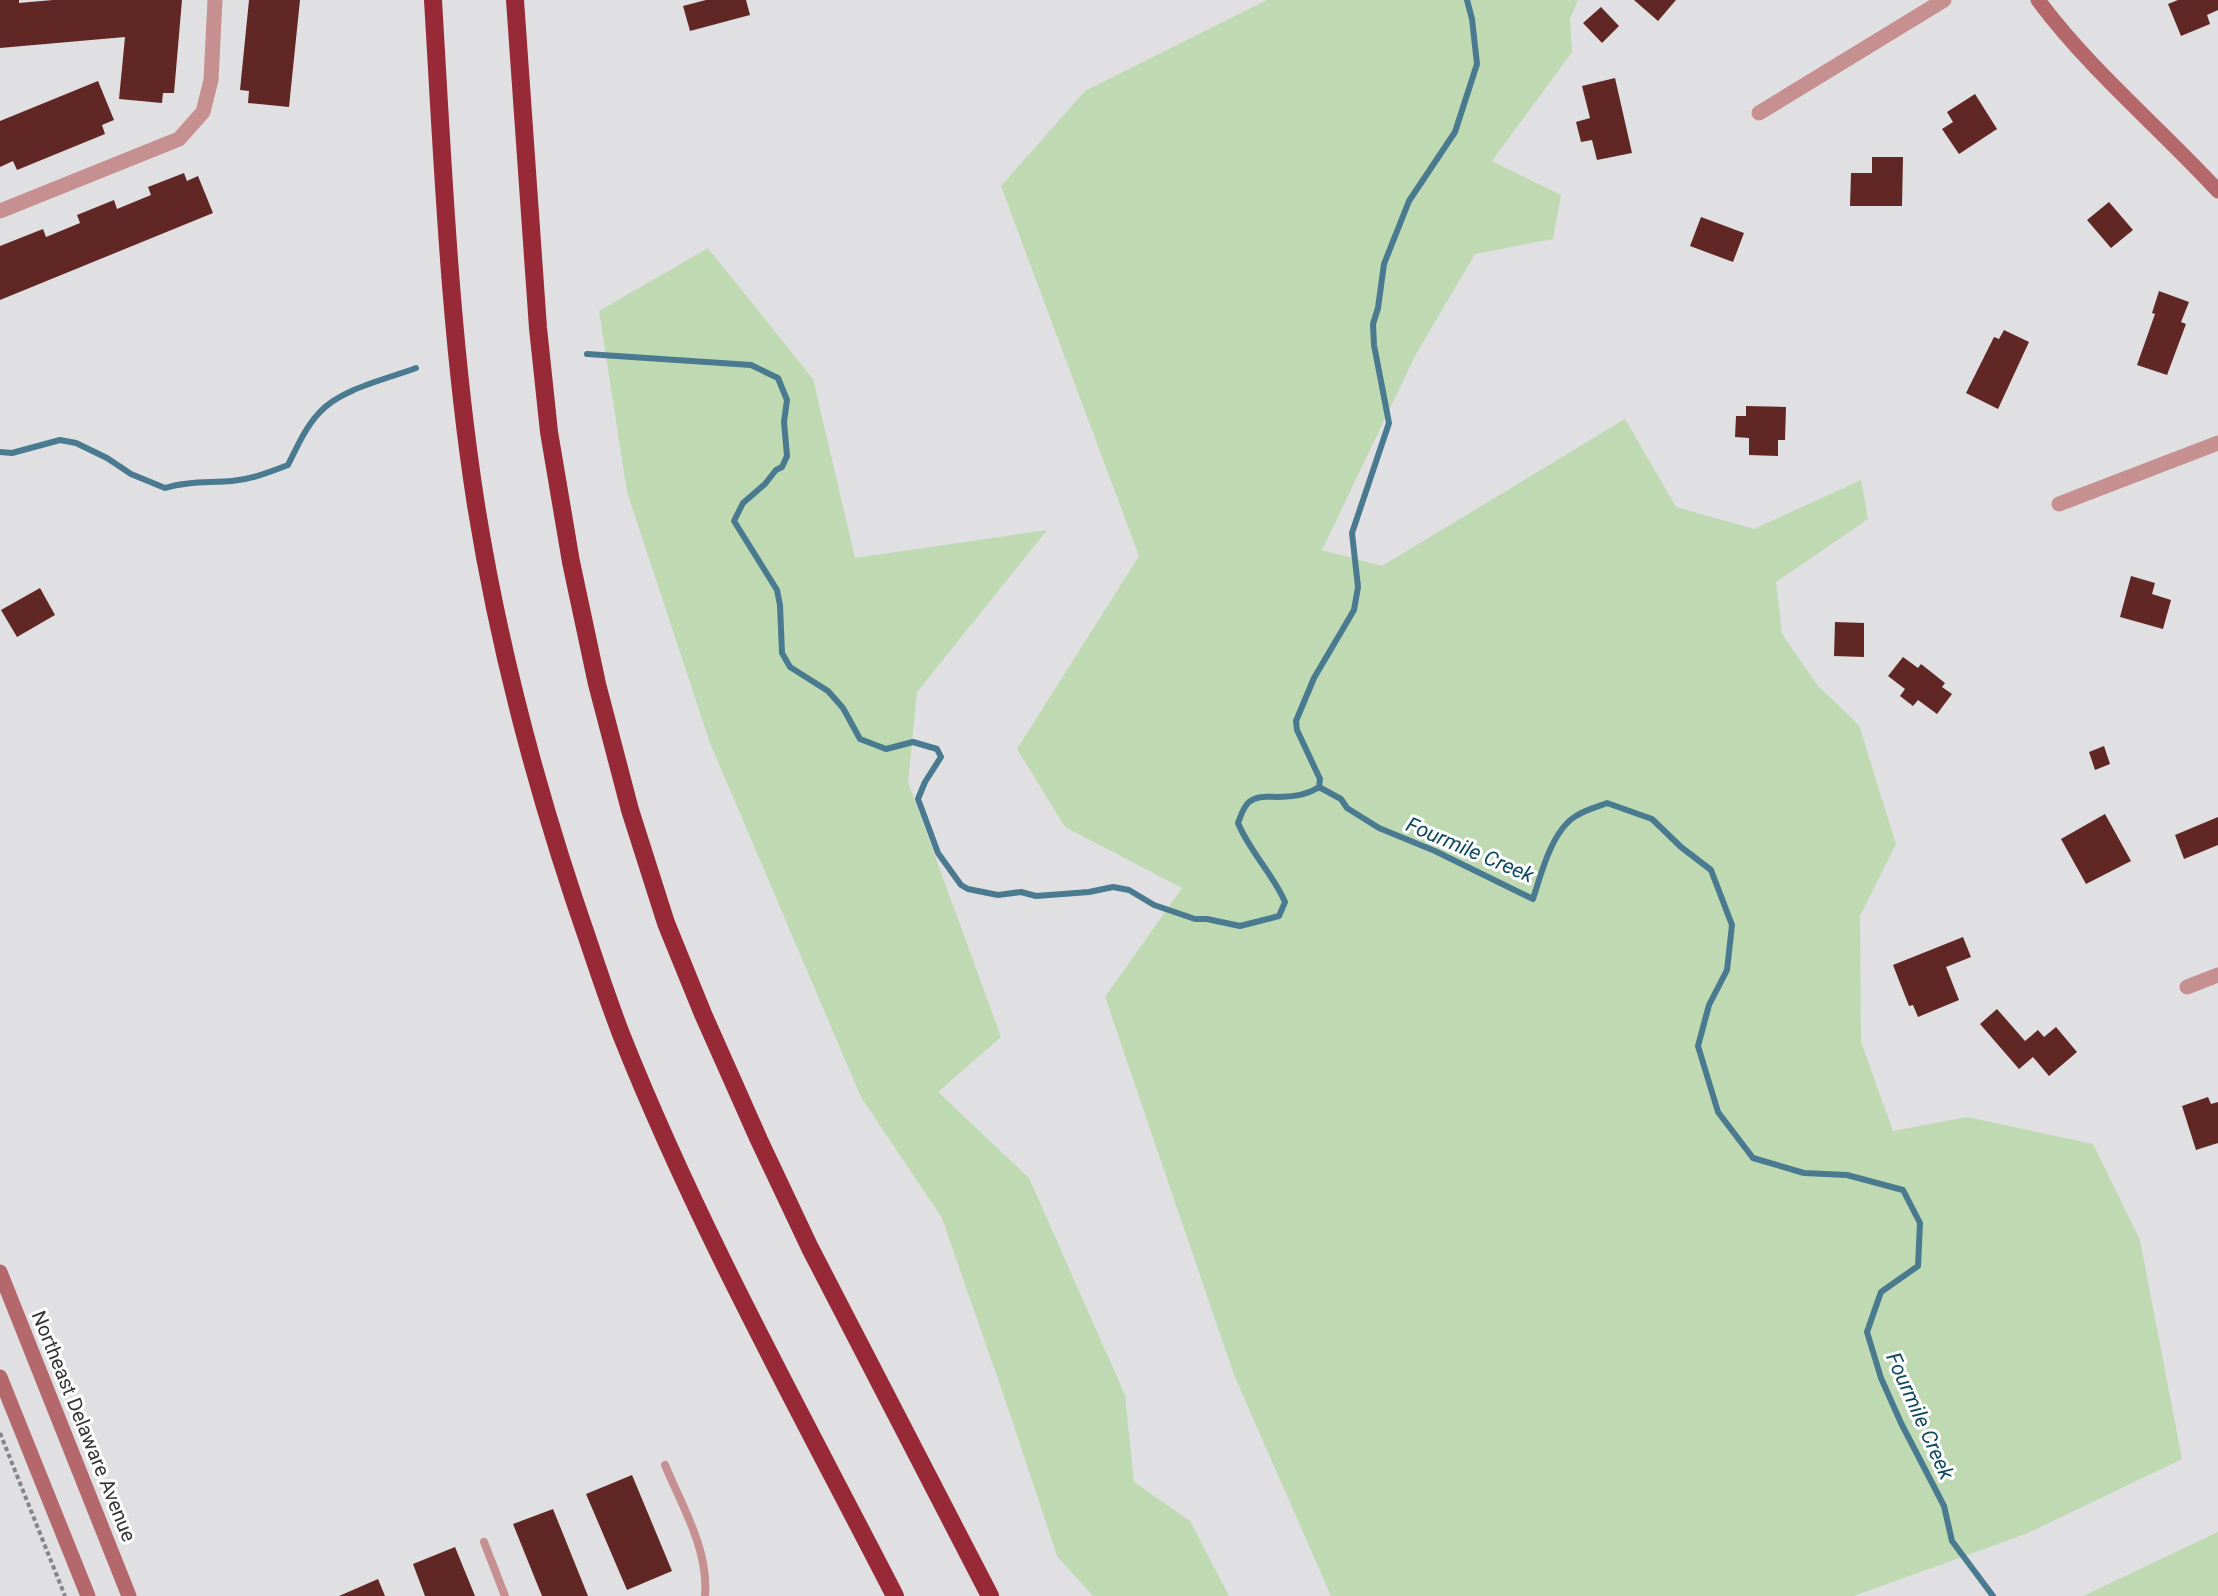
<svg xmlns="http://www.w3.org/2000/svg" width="2218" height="1596" font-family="Roboto,sans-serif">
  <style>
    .green { fill: #bfd9b3 }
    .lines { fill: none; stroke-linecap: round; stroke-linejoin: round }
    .stream { stroke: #497a8f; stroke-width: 6 }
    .building { fill: #612725 }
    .path { stroke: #858587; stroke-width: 4; stroke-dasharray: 4.5 3; stroke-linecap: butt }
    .lane { stroke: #c69091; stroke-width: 8 }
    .street { stroke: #c69091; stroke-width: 15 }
    .secondary { stroke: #b4686b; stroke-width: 15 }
    .highway { stroke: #982a38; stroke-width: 18 }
    .labels { text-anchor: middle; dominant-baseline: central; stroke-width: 6; stroke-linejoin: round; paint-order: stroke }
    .street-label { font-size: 20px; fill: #353536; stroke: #fff }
    .water-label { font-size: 21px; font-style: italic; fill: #0f4a61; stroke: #fff }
  </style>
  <rect width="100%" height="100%" fill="#e0e0e3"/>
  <path class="green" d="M1267 0H1578L1570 19 1572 52 1492 161 1561 195 1553 239 1475 254 1416 354 1322 550 1382 566 1625 419 1676 507 1754 529 1861 480 1868 519 1776 582 1782 634 1818 686 1859 725 1896 844 1860 916 1861 1042 1893 1131 1967 1117 2093 1144 2140 1240 2182 1459 2028 1533 1854 1596H1331L1234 1375 1105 997 1182 888 1065 827 1017 749 1139 556 1001 186 1085 91Z
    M708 248 813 379 855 558 1047 530 917 692 908 782 1001 1037 938 1092 1029 1178 1125 1395 1134 1482 1190 1521 1229 1596H1093L1057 1556 1010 1414 942 1218 861 1097 710 743 627 492 599 311Z
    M2218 1532V1596H2083Z"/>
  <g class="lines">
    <path class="stream" d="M587 354 751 365 778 378 787 400 784 422 787 456 782 467 776 470 765 484 743 503 734 521 777 590 780 605 782 653 790 667 828 691 843 708 860 739 886 749 913 742 937 749 941 757 925 782 918 799 938 853 961 885 968 889 998 895 1021 892 1036 896 1089 892 1113 887 1129 890 1154 905 1195 919H1207L1240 926 1279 916 1285 902C1273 874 1250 852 1238 823 1241 816 1243 807 1249 802 1258 795 1267 797 1277 797 1291 797 1307 795 1319 787
      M0 452 12 453 60 440 76 443 107 458 131 474 165 488C187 481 210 483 232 481 252 479 270 472 288 465 297 447 305 428 319 413 340 389 387 379 416 368
      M1319 787 1341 799 1347 808 1379 828 1435 851 1533 899C1541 874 1552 830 1576 816 1585 810 1597 807 1607 803L1652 819 1681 847 1711 870 1732 925 1727 970 1709 1005 1698 1046 1718 1112 1753 1158 1804 1173 1847 1175 1903 1190 1920 1223 1918 1266 1881 1292 1867 1332 1881 1378 1901 1423 1944 1506 1952 1541 1993 1596
      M1319 787 1320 779 1297 730 1296 721 1314 678 1354 610 1358 587 1352 533 1389 423 1374 345 1373 324 1378 308 1384 264 1409 201 1455 132 1477 64 1472 19 1467 0"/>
  </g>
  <path class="building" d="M0 0H19V3L53 0H182L174 93H163L162 103 119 99 125 37 0 48Z
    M249 0H300L289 107 248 103 249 91 240 90Z
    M706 0H746L750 15 690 31 683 6Z
    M1634 0H1676L1658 21Z
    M2178 0H2218V10L2207 15 2210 24 2181 36 2168 4Z
    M1601 7 1619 26 1602 43 1583 23Z
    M1615 78 1632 153 1597 160 1592 140 1581 142 1576 122 1590 118 1582 86Z
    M98 81 114 120 102 125 105 134 17 170 13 161 0 167V121Z
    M1975 94 1997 129 1959 154 1942 129 1953 122 1947 112Z
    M1872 157H1903L1902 206H1850L1851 173H1872Z
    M184 173 187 181 198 176 213 213 0 300V246L43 229 46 237 80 223 77 215 114 200 117 209 151 195 148 187Z
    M2109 202 2133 230 2111 248 2087 220Z
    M1701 217 1744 233 1733 262 1690 246Z
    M2159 291 2189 302 2181 322 2186 324 2167 375 2137 365 2155 314 2152 313Z
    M2004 330 2029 342 1998 409 1966 393 1994 337 1999 339Z
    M1746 406 1786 407 1785 440H1778V456L1749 455V438L1735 437 1736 416H1746Z
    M2131 576 2155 583 2152 594 2171 600 2163 629 2120 617Z
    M40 588 55 615 17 637 1 610Z
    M1835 622 1864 623V657L1834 656Z
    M1903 657 1918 668 1921 664 1945 683 1942 687 1952 694 1937 714 1918 700 1913 706 1900 696 1905 689 1888 676Z
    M2104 746 2110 764 2095 770 2089 752Z
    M2105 814 2131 861 2086 884 2061 839Z
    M2218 817V845L2184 859 2175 835Z
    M1963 937 1971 957 1946 967 1959 1000 1918 1017 1913 1005 1909 1006 1893 965Z
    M1997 1009 2025 1041 2038 1030 2044 1037 2056 1027 2077 1052 2049 1076 2033 1057 2019 1069 1980 1024Z
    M2208 1097 2211 1104 2218 1102V1143L2196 1150 2182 1106Z
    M632 1475 672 1571 627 1590 586 1494Z
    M553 1509 588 1596H542L513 1524Z
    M455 1547 475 1596H425L413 1564Z
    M378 1579 385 1596H339Z"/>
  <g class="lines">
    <path class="path" d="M0 1433 65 1596"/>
    <path class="lane" d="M665 1465C682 1506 709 1550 705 1596
      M484 1542 505 1596"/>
    <path class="street" d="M1759 113 1944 0
      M0 211 179 139 203 112 211 80 215 0
      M2059 504 2218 443
      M2187 987 2218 975"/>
    <path class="secondary" d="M2038 0C2090 70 2159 127 2218 191
      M0 1272 129 1596
      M0 1377 88 1596"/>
    <path class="highway" d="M433 0C443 168 450 338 476 505 500 655 540 803 590 946 600 976 610 1005 621 1034 698 1228 800 1411 895 1596
      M515 0 538 328 549 432 571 562 597 684 630 810 666 923 703 1014 759 1140 810 1248 990 1596"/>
  </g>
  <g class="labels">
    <g class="street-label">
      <text transform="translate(84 1426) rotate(68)">Northeast Delaware Avenue</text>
    </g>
    <g class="water-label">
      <text transform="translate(1470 850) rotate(23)">Fourmile Creek</text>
      <text transform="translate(1920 1416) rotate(66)">Fourmile Creek</text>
    </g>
  </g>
</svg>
